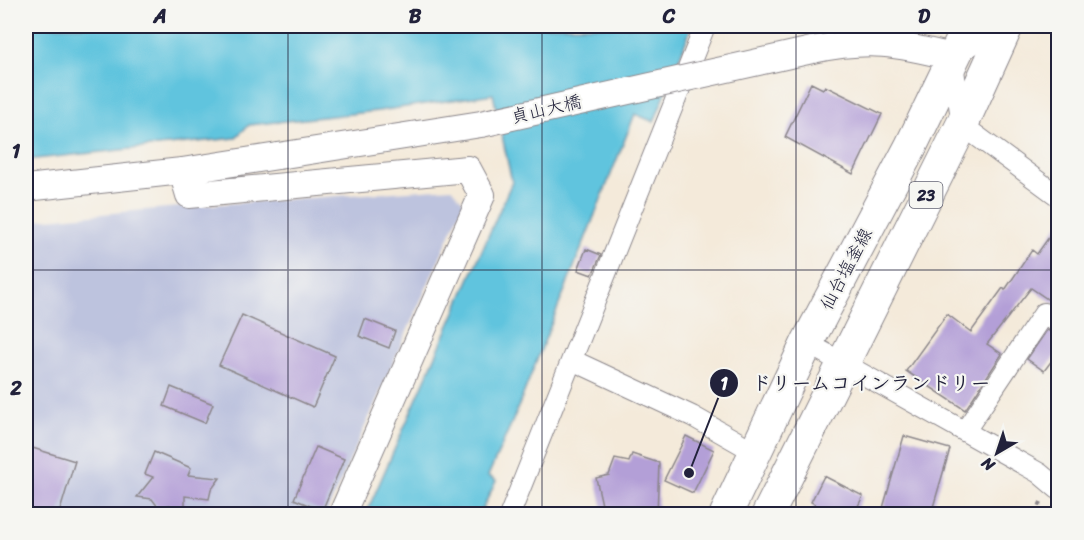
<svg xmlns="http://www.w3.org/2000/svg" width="1084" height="540" font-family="Sriracha,'Klee One',sans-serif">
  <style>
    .industrial { fill: #bdc3de }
    .water { fill: #60c4de; stroke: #41738c; stroke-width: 1.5 }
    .building { fill: #b39fd7 }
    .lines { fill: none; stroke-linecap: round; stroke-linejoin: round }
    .minor-casing { stroke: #8b868a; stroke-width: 22 }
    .tertiary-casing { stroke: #8b868a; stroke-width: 28 }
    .primary-casing { stroke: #8b868a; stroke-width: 34 }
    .path { stroke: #8b868a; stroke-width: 4; stroke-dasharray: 4.5 4.5; stroke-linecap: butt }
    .minor { stroke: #fff; stroke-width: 20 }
    .tertiary { stroke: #fff; stroke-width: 26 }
    .primary { stroke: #fff; stroke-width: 32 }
    .tertiary-bridge-casing { stroke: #8b868a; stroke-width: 28; stroke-linecap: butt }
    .tertiary-bridge { stroke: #fff; stroke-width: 26 }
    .grid { fill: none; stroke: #22223b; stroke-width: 1.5; stroke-opacity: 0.55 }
    .labels { text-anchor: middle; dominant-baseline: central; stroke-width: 4.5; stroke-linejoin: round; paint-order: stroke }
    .shield { fill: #f6f6f2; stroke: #626272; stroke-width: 1.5 }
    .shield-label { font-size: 16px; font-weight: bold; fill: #22223b }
    .street-label { font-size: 18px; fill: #22223b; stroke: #f6f6f2 }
    .leader { fill: none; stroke: #22223b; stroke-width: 2 }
    .callout-dot { fill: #22223b; stroke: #f6f6f2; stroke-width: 2 }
    .mark-label { font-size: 18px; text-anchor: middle; font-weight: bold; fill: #fff }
    .callout-label { font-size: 20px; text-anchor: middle; font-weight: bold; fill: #22223b; stroke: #f6f6f2; stroke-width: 4.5; stroke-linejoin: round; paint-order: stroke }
    .neatline { fill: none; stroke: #22223b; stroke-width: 2 }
    .grid-label { font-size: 20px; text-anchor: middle; font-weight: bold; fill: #22223b }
  </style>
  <rect width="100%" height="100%" fill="#f6f6f2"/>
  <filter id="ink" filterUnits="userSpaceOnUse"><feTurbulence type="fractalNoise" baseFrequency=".0167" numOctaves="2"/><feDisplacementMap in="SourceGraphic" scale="12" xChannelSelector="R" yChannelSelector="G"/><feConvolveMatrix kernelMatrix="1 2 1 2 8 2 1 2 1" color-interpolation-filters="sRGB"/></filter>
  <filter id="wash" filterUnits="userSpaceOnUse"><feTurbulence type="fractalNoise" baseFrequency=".008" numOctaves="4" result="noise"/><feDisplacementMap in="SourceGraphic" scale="24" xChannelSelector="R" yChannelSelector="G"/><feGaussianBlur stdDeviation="1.35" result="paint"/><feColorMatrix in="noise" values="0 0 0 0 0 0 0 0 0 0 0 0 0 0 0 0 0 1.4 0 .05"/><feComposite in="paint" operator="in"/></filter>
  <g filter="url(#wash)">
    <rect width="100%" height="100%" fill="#f4eada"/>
    <path class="industrial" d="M452 188 464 203 326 514H26V221L167 208Z"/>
    <path class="water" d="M26 26H692L654 122 635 114 513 420 488 476 496 481 480 514H366L512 182 493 94 378 111 249 125 235 138 26 160Z"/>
    <g id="blocks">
      <path class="building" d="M811 83 823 89 825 86 882 114 853 174 785 137Z
        M1059 223V307L1031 288 987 344 1002 354 965 410 906 371 947 314 971 332 1003 288 1005 290 1032 250 1037 254Z
        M586 249 601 255 592 275 578 270Z
        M242 315 335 356 313 407 219 365Z
        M365 319 395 331 389 348 359 336Z
        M1047 330 1059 336V351L1044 371 1027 359Z
        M171 387 213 404 205 423 164 406Z
        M686 436 714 450 693 493 664 480Z
        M904 436 950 449 931 514H904L883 508Z
        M26 446 75 461 59 514H26Z
        M316 447 344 459 322 511 294 499Z
        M154 452 191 468 188 475 220 478 211 490 209 499 185 496V514H177L170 505 158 507 152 499 137 497 153 477 145 474Z
        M632 454 659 463 657 514H604L596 478 609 475 615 459 629 462Z
        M824 476 863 496 854 514H809L815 504 811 502Z"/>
    </g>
  </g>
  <g filter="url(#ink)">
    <use href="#blocks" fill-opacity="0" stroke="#8b868a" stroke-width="1.5"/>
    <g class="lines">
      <g class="minor-casing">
        <path id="minor" d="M1002 26 952 57 962 125 1058 196
          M807 343 1039 473 1058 489
          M572 360 692 416 757 453
          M965 431 1044 313 1058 323
          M510 514 705 26"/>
      </g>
      <g class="tertiary-casing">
        <path id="tertiary" d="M812 50C870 38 896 43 952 57
          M182 171 189 195 468 169 482 195 342 514
          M26 188 182 171 278 156"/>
      </g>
      <g class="primary-casing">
        <path id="primary" d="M726 514 807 343 911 146 969 26
          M768 514 962 125 1007 26"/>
      </g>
      <path class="path" d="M1036 514 1041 502"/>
      <use href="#minor" class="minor"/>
      <use href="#tertiary" class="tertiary"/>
      <use href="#primary" class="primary"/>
      <g class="tertiary-bridge-casing">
        <path id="tertiary-bridge" d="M278 156 481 124 812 50"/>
      </g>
      <use href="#tertiary-bridge" class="tertiary-bridge"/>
    </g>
  </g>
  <path class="grid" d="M288 26V514M542 26V514M796 26V514M26 270H1058"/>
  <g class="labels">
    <rect class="shield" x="909.5" y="182" width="33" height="26" rx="4.5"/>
    <g class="shield-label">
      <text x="926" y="195">23</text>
    </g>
    <g class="street-label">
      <text transform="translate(546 109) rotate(-13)">貞山大橋</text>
      <text transform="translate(846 269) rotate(-62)">仙台塩釜線</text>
    </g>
  </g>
  <path class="leader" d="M689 473L724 383"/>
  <g class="callout-dot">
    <circle cx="689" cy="473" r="6"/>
    <circle cx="724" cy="383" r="15"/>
  </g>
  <g class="mark-label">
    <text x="724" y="390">1</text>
  </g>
  <g class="callout-label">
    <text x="871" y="390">ドリームコインランドリー</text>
  </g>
  <rect width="1084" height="540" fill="none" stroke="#f6f6f2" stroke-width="66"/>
  <g transform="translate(997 453) rotate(219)" stroke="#f6f6f2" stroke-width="4.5" paint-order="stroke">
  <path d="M0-4.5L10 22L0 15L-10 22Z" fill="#22223b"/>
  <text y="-9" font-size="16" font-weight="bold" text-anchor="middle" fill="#22223b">N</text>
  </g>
  <rect x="33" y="33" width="1018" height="474" class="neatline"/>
  <g class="grid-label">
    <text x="160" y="23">A</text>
    <text x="415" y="23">B</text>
    <text x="669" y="23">C</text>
    <text x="924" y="23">D</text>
    <text x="16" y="158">1</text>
    <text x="16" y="395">2</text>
  </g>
</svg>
